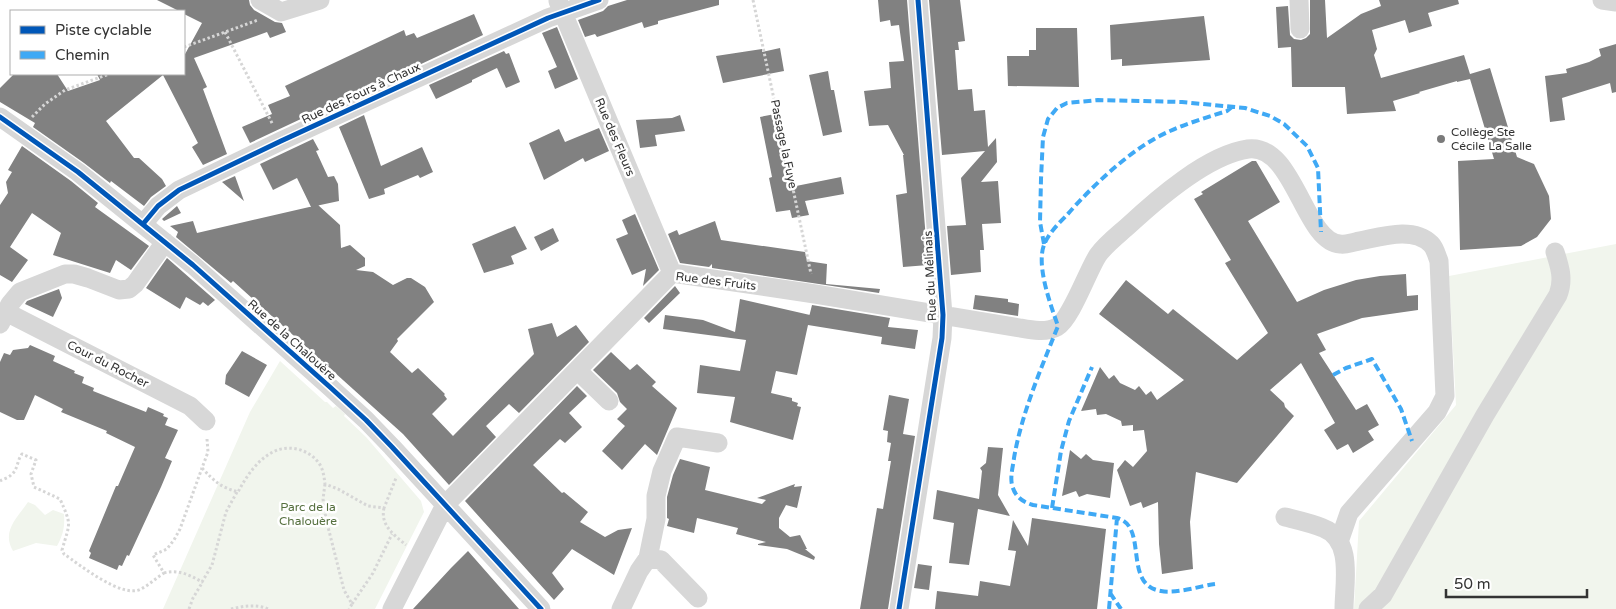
<svg xmlns="http://www.w3.org/2000/svg" width="1616" height="609" font-family="'Varela Round',sans-serif">
  <style>
    .green { fill: #f1f5ed }
    .building { fill: #818181 }
    .lines { fill: none; stroke-linecap: round; stroke-linejoin: round }
    .path { stroke: #d6d6d6; stroke-width: 3; stroke-dasharray: 2.5 2.5; stroke-linecap: butt }
    .minor { stroke: #d7d7d7; stroke-width: 19 }
    .quiet { stroke: #3fa9f5; stroke-width: 4; stroke-dasharray: 8 4; stroke-linecap: butt }
    .cycleway-casing { stroke: #fff; stroke-width: 8 }
    .cycleway { stroke: #0057b8; stroke-width: 5 }
    .poi-dot { fill: #7a7a7a; stroke: #fff; stroke-width: 2 }
    .labels { text-anchor: middle; dominant-baseline: central; stroke-width: 5; stroke-linejoin: round; paint-order: stroke }
    .street-label { font-size: 12px; fill: #333; stroke: #fff }
    .poi-label { font-size: 12px; fill: #333; stroke: #fff; text-anchor: start }
    .park-label { font-size: 12px; fill: #56703f; stroke: #fff }
  </style>
  <rect width="100%" height="100%" fill="#fff"/>
  <path class="green" d="M1616 244V609H1354L1359 521 1456 405 1449 276Z
    M280 361 325 402H327L333 408 336 406 345 414 344 416 366 437 421 501 424 512 375 609H163L250 412Z
    M28 502 35 505 45 515 53 510 64 514C65 527 63 535 57 546L36 543 13 551C1 531 18 517 28 502Z"/>
  <path class="building" d="M157 0H249L250 5 254 10 275 22 282 23 286 32 270 38 267 32 194 58 207 87 203 89 227 154 203 165 192 147 198 143 163 75 106 121 134 158H139L162 179 166 186 151 197 144 206 111 181 110 183 84 163 33 127 35 123 0 102V88L14 74H57L68 91 100 80 97 74H184V56L202 23 184 14V11H179Z
    M627 0H719V5L658 21V24L644 28 642 22 597 37 595 34 585 37 578 20 603 11 608 6Z
    M878 0H907L928 265 903 267 896 195 907 193 903 155H904L888 125 869 126 864 91 891 88 889 62 904 61 899 25 891 26 890 20 880 22Z
    M929 0H960L965 41 958 42 959 50H955L958 90 972 89 974 111 985 110 988 147 996 138 997 162 981 182 998 181 1001 223 982 224 984 250H980L981 272 951 275 947 226 966 225 961 178 985 151 942 155Z
    M1310 0H1325L1327 38 1361 14 1381 6 1379 0H1458L1459 4 1428 13 1432 26 1409 33 1405 20 1372 30 1377 49 1374 55 1381 78 1464 55 1470 74 1490 68 1517 157 1534 164 1549 196 1551 219 1537 237 1521 246 1460 250 1458 161 1494 159 1470 79 1457 82V81L1419 92 1420 93 1393 101 1396 111 1347 114 1345 87H1292L1291 47 1278 48 1276 7 1288 6 1290 35 1294 39 1301 40 1306 38 1310 34Z
    M474 14 483 35 419 65 418 64 250 143 242 127 272 114 268 105 290 96 285 86 404 30 406 36 414 33 417 38Z
    M1204 16 1210 60 1122 66V59L1111 60 1110 25Z
    M557 27 578 79 555 89 548 71 557 67 542 33Z
    M1036 28H1077L1079 87 1008 86 1007 56H1029V50H1036Z
    M1616 44V92L1612 93 1610 83 1562 98 1565 120 1550 122 1545 76 1567 73 1566 69 1589 62 1601 56 1599 49Z
    M780 48 784 71 723 83 716 56 762 49V52Z
    M504 51 506 54 509 53 520 82 506 88 497 68 472 80V82L436 99 429 85Z
    M828 71 831 90H834L842 132 823 136 809 75Z
    M775 114 791 187 841 177 844 194 805 201 809 215 792 218 790 210 776 212 769 178 772 177 760 117Z
    M364 115 381 166 422 147 433 172 420 178 418 175 384 189 385 194 369 199 339 127Z
    M680 115 685 131 655 135 657 146 640 148 636 120 672 118Z
    M599 128 609 151 585 162 583 158 544 180 529 143 559 129 565 142Z
    M313 139 319 150 316 151 328 177 334 176 338 184 339 201 311 207 297 178 273 190 260 164Z
    M22 146 71 181 98 203 95 207 149 246 131 270 116 260 110 273 53 255 61 233 32 213 10 247 28 260 12 282 0 275V205L8 193 6 182 12 172 8 170Z
    M1252 161H1256L1280 202 1248 221 1297 302 1324 290 1356 280 1380 276 1406 274 1407 296 1418 295V310L1362 318 1317 334 1326 350 1319 353 1356 410 1367 404 1379 425 1368 431 1374 440 1353 453 1348 444 1337 450 1324 430 1335 423 1301 363 1270 390 1284 403 1285 407 1294 416 1237 483 1196 472 1190 522 1193 569 1162 574 1159 544 1158 502 1143 508 1141 502 1130 506 1117 470 1125 460 1133 467 1147 451 1144 430 1133 431V425L1122 426 1121 421 1106 414 1097 415 1096 409 1081 411 1100 367 1109 379 1114 375 1120 383 1135 390 1139 386 1146 395 1151 391 1157 400 1184 380 1099 314 1126 280 1168 314 1173 309 1237 360 1268 333 1225 263 1231 260 1194 199 1203 194 1201 192Z
    M235 176 244 201 222 182Z
    M318 205 340 225 341 248 350 245 365 258V266L356 270 373 272 393 285 407 278H411L425 287 434 302 397 339 398 341 390 352 412 373 418 368 445 394 444 395 447 399 432 414 453 436 534 354 528 329 552 323 557 337 576 325 589 342 519 413 509 404 486 426 496 437 449 485 403 434 233 281 231 283 176 237 178 232 170 226 193 221 197 233Z
    M177 206 181 213 164 221 162 219Z
    M635 214 659 270 643 286 646 269 632 275 616 239 628 234 622 220Z
    M715 221 721 240 805 252 807 261 827 264 826 284 880 289 879 293 712 268V264L709 267 680 263 668 234 677 230 679 235Z
    M515 226 527 249 511 256 514 264 484 273 472 244Z
    M553 228 559 241 541 251 534 237Z
    M167 258 215 300 208 306 203 302 200 305 186 297 180 309 146 288Z
    M675 286 680 293 649 323 644 318Z
    M59 289 62 298 53 317 25 304 27 301Z
    M975 295 1008 299V302L1019 304 1018 316 973 309Z
    M740 299 810 315 809 317 812 305 890 318 888 327 918 330 915 349 881 344 882 337 808 325 797 375 776 371 771 393 792 398V401L798 403 797 406 801 407 793 440 730 422 735 397 697 393 700 365 740 371 746 340 663 329 665 315 703 320 735 332Z
    M30 345 55 356 53 361 75 371 74 373 84 377 82 383 94 388 93 391 146 412 148 407 164 414 163 416 168 418 165 425 178 430 165 458 172 461 161 487 129 556 127 555 122 566 119 565 117 570 89 558 91 553 89 551 116 486H118L135 447 106 433 107 431 61 412 63 409 35 395 24 420H17L0 412V362L4 353 10 355 13 350 28 348Z
    M242 351 267 365 249 397 225 384 226 375Z
    M611 352 630 370 637 364 656 382 652 386 677 408 657 455 645 444 622 470 602 451 625 426 617 419 627 409 620 402 617 393 593 370Z
    M577 386 587 396 569 413 582 427 565 443 560 439 533 465 562 493 564 492 588 512 580 522 605 537 618 530 632 528 614 575 572 549 552 573 564 589 554 600 465 501Z
    M889 395 909 399 903 434 915 436 888 609H860L877 508 883 509 891 461H888L891 443 887 442 888 431 883 430Z
    M988 447 1003 448 998 495 1010 516 978 509 969 565 949 563 954 523 933 519 937 490 979 499 982 471 980 468 986 463Z
    M1070 450 1081 459 1086 454 1093 460 1114 463 1110 498 1087 494 1079 497 1076 491 1062 496Z
    M680 459 710 467 705 490 762 504 766 500 757 498 795 484 794 487 802 486 797 508 786 505 779 518V528L790 537 800 535 807 549H805L815 557 814 560 787 549 758 545V544L766 542 736 534 738 528 697 518 694 533 667 526 669 519 667 518V497L673 475Z
    M1032 518 1106 529 1097 609H935L937 591 978 596 980 581 1010 586 1016 551 1008 550 1013 520 1028 546Z
    M468 551 519 609H413L451 568Z
    M918 564 932 566 929 590 914 588Z"/>
  <g class="lines">
    <path class="path" d="M753 0 811 274
      M225 32 273 125
      M184 47 258 20
      M32 117 45 104 65 90 109 74
      M207 439 208 452 202 468C214 481 220 487 238 492 246 477 257 460 273 452 288 444 308 449 318 462 323 468 324 476 325 484L338 489 368 506 384 508 396 478
      M0 481C3 479 8 478 11 475 18 470 17 460 22 454L36 460 31 474 34 487 60 499C72 526 70 522 62 550L64 554C80 565 122 599 141 589 149 585 156 578 164 573L153 555 167 549 174 540 180 529 202 468
      M325 484 323 499 326 519 344 590 352 604 349 609
      M384 508C380 525 394 535 406 545
      M164 573C178 569 190 575 202 582L212 565 226 512 237 492
      M352 604 373 573 392 534
      M189 609 193 598 202 583
      M231 609C243 606 257 604 268 609"/>
    <path class="minor" d="M260 0 281 12 320 0
      M1299 0 1300 29
      M1602 0 1616 2
      M558 1 672 273
      M0 117 78 172 193 265 331 388 366 420 392 447 541 609
      M143 224 158 206 179 190 281 141 548 18 599 0
      M672 273 815 294 1020 328C1031 330 1046 333 1057 327 1071 319 1088 270 1098 255 1106 244 1118 235 1128 226 1157 199 1207 155 1248 149 1294 143 1304 242 1340 244 1345 245 1350 243 1355 242 1378 238 1412 225 1431 244 1435 248 1437 256 1439 261L1445 396 1437 412 1349 513 1339 542
      M6 312 190 406 206 421
      M0 324 10 304 20 292 65 274H74L88 278 119 290 129 289 135 284 165 242
      M577 370 609 401
      M1285 517C1297 520 1311 523 1323 528 1354 540 1344 583 1344 609
      M648 558 661 560 698 598
      M392 609 445 505 672 273
      M621 609 639 571 648 558 656 519V496L662 471 677 437 718 443
      M899 609 942 338 943 315 918 0
      M1368 609 1383 595 1485 415 1558 295C1564 280 1560 267 1555 252"/>
    <path class="quiet" d="M1044 244 1040 222 1041 179 1043 137 1048 119 1057 108 1067 103 1098 100 1182 102 1245 108 1270 116 1284 124 1307 146 1318 168 1321 232
      M1333 375 1346 368 1372 359 1401 409 1412 441
      M1052 508 1061 451 1069 421 1092 367
      M1215 584C1200 586 1176 594 1161 591 1122 585 1149 526 1117 518L1033 505C1023 502 1015 497 1012 485 1010 476 1013 467 1014 458 1022 412 1041 369 1058 326 1051 306 1036 266 1044 245 1048 234 1059 223 1067 215 1092 186 1134 146 1170 131 1188 123 1208 117 1227 111L1232 107
      M1110 593 1121 609
      M1109 609 1117 518"/>
    <g class="cycleway-casing">
      <path id="cycleway" d="M0 117 78 172 193 265 331 388 366 420 392 447 541 609
        M143 224 158 206 179 190 281 141 548 18 599 0
        M899 609 942 338 943 315 918 0"/>
    </g>
    <use href="#cycleway" class="cycleway"/>
  </g>
  <circle class="poi-dot" cx="1441" cy="139" r="5"/>
  <g class="labels">
    <g class="street-label">
      <text transform="translate(361 93) rotate(-25)">Rue des Fours à Chaux</text>
      <text transform="translate(615 137) rotate(67)">Rue des Fleurs</text>
      <text transform="translate(784 144) rotate(78)">Passage la Fuye</text>
      <text transform="translate(930 276) rotate(-93)">Rue du Mélinais</text>
      <text transform="translate(716 281) rotate(7)">Rue des Fruits</text>
      <text transform="translate(292 340) rotate(42)">Rue de la Chalouère</text>
      <text transform="translate(108 364) rotate(27)">Cour du Rocher</text>
    </g>
    <g class="poi-label">
      <text x="1451" y="132">Collège Ste<tspan x="1451" dy="14">Cécile La Salle</tspan></text>
    </g>
    <g class="park-label">
      <text x="308" y="507">Parc de la<tspan x="308" dy="14">Chalouère</tspan></text>
    </g>
  </g>
  <rect x="10" y="10" width="175" height="65" fill="#ffffff" stroke="#adadad"/>
  <rect x="20" y="26" width="25" height="8" fill="#0057b8" stroke="#adadad"/>
  <text x="55" y="35" font-size="15" fill="#333333">Piste cyclable</text>
  <rect x="20" y="51" width="25" height="8" fill="#3fa9f5" stroke="#adadad"/>
  <text x="55" y="60" font-size="15" fill="#333333">Chemin</text>
  <path d="M1446 589v8h141v-8" fill="none" stroke="#333333" stroke-width="2.5"/>
  <text x="1454" y="589" font-size="15" fill="#333333" stroke="#ffffff" stroke-width="4" paint-order="stroke">50 m</text>
</svg>
